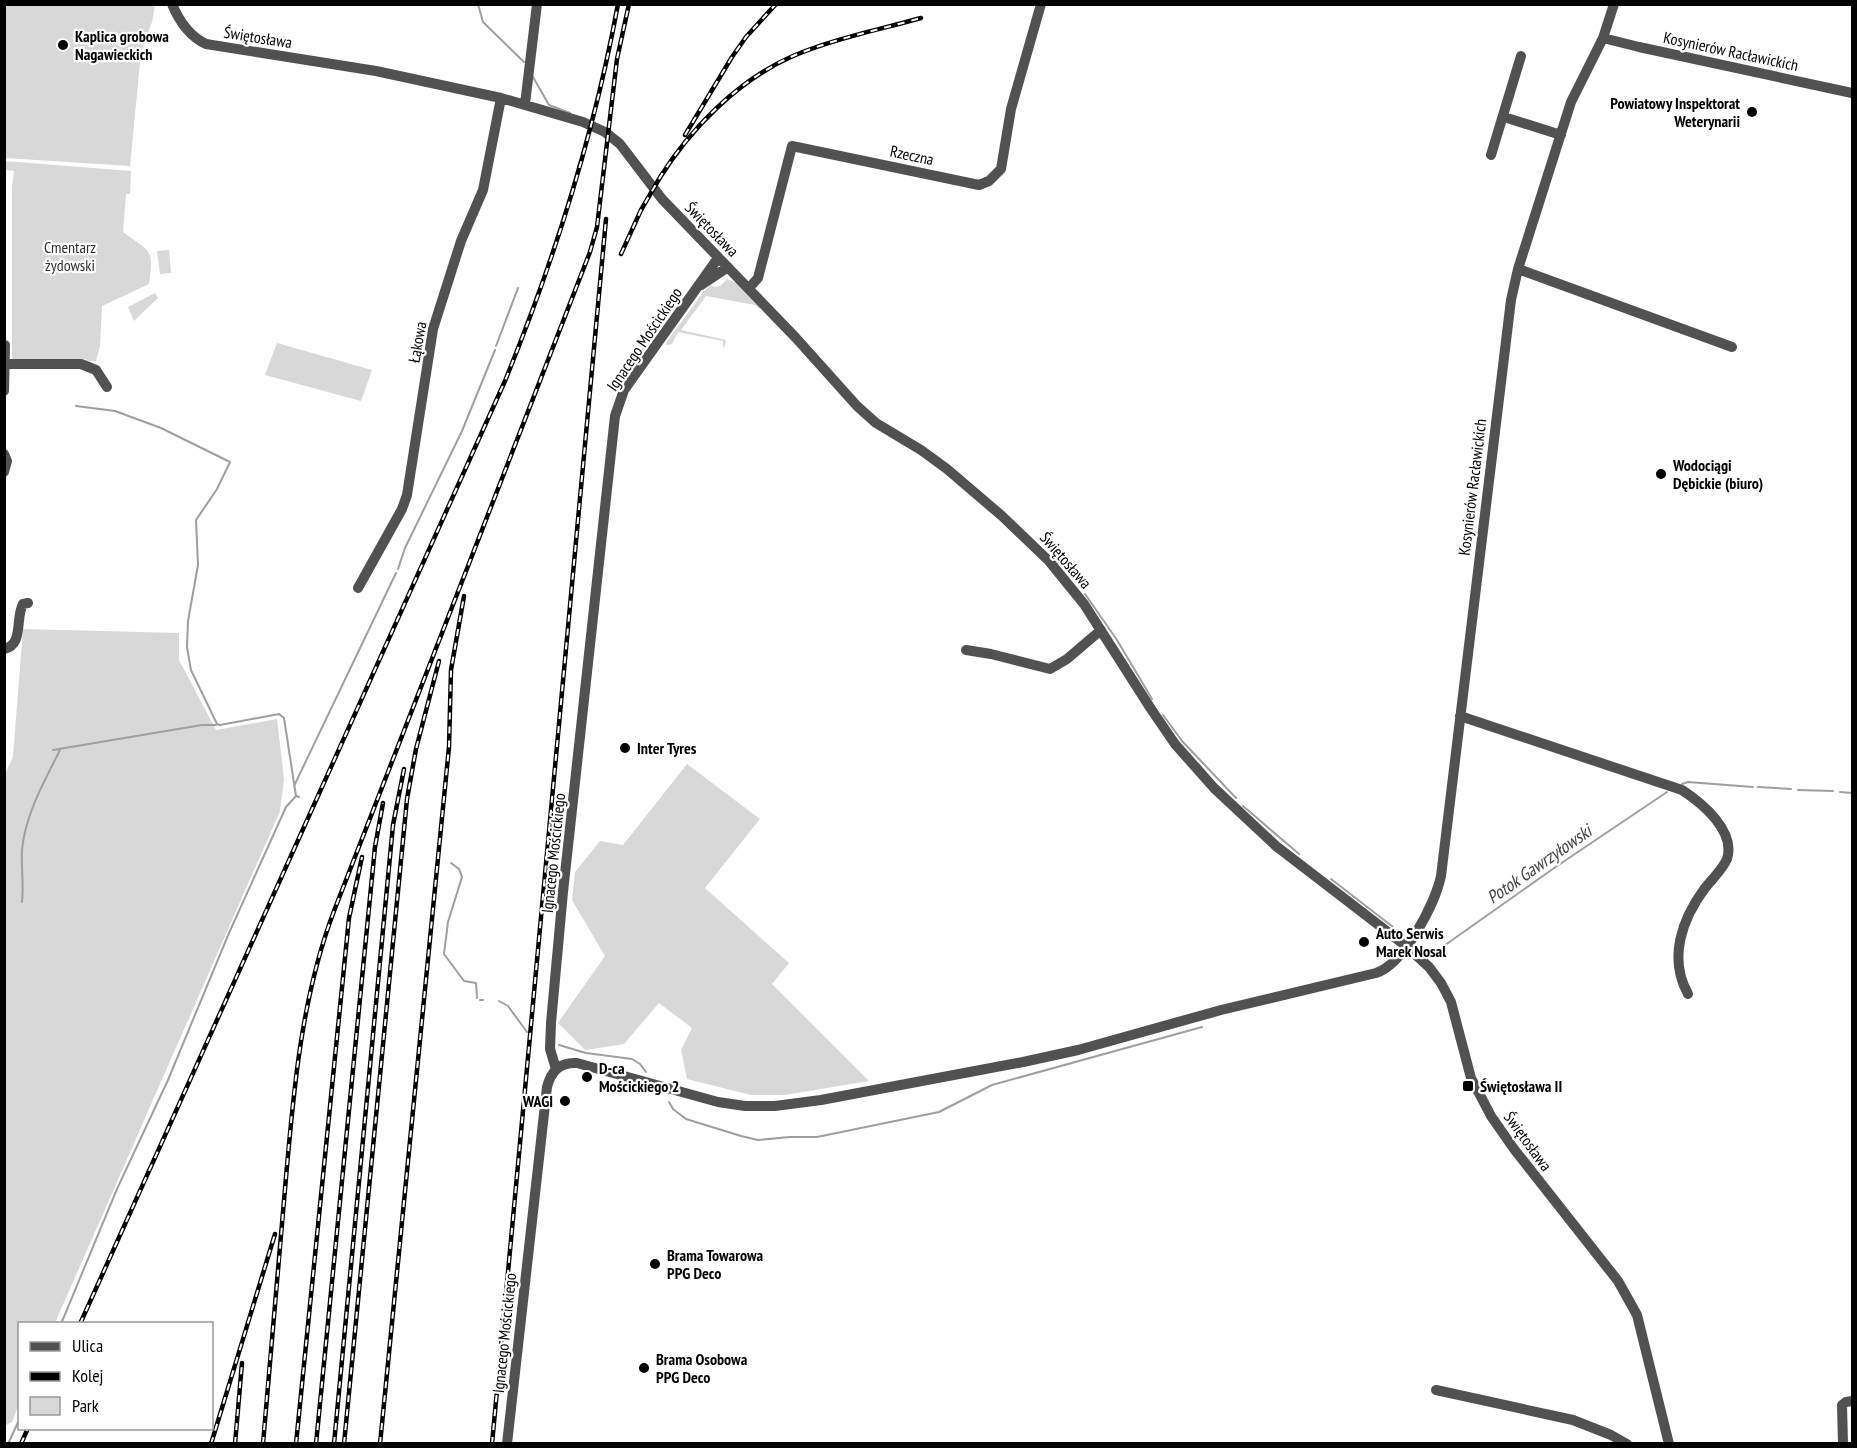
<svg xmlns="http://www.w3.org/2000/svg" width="1857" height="1448" font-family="'PT Sans Narrow',sans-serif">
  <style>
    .green { fill: #d8d8d8 }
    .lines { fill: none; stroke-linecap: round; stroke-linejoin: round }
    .stream { stroke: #9f9f9f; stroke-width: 2 }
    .minor { stroke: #515151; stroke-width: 10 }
    .rail-casing { stroke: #000; stroke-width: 4.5 }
    .rail { stroke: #fff; stroke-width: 2; stroke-dasharray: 7; stroke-linecap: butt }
    .poi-dot { fill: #000; stroke: #fff; stroke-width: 2 }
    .labels { text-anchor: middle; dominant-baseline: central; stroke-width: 4.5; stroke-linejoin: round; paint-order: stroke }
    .poi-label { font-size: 16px; font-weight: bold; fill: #000; stroke: #fff; text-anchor: start }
    .street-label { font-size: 16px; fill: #000; stroke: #fff }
    .park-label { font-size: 16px; fill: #2f2f2f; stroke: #fff }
    .water-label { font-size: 18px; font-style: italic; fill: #404040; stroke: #fff }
  </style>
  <rect width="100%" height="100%" fill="#fff"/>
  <path class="green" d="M4 5H155L152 22 141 52 130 166 5 158Z
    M4 161 131 171 130 194H126L123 232C151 253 154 248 149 284L102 306 100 346 96 361H87L86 359 12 362V186L14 171 5 170Z
    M169 250 171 273 160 274 157 251Z
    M727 279 739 284 761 307 759 309 755 305 706 296 681 330 726 340 724 348 723 347V341L678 332 672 344 667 345 666 343 704 291 711 285 715 287 720 286Z
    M155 293 158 298 134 321 128 307Z
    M277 343 372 370 361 401 265 375Z
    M23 629 179 633V660L216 730 277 719 284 779 280 811 55 1323 20 1324 19 1404 12 1422 5 1426 4 776 13 757Z
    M687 764 760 819 705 888 789 963 772 984 869 1081 785 1095H751L687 1079 681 1050 692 1028 659 1003 624 1044 585 1050 558 1023 605 956 572 900 575 872 600 841 623 845Z"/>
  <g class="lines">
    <path class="stream" d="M478 4 483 22 524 62
      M533 77 549 105 570 113
      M496 346 518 288
      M76 406 115 411 161 428 230 462 217 489 196 520 198 565 188 621 187 647 191 670 217 724 220 725 279 714 284 718 296 796 299 797
      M398 569 405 548 462 431 495 350
      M1085 594 1117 640 1152 699
      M1163 715 1182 741 1236 798
      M53 750 202 725H216
      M1682 784 1688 782 1753 787
      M294 786 396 573
      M1758 787 1791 789
      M1798 790 1833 791
      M1840 792 1852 793
      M1243 806 1299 854
      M451 863 459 869 462 877 448 922 444 954 464 981 476 983 477 998
      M1331 879 1393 927
      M22 902C24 885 21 867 22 850 25 815 44 782 60 750
      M1426 954 1431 955 1557 866 1667 792
      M480 1000H483
      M499 1001 508 1006 527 1032
      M559 1045 586 1053 632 1059 640 1064 646 1072
      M669 1102 673 1109 686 1119 741 1136 758 1140 790 1137H817L939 1112 992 1085 1202 1027
      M61 1324 117 1189 168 1080 229 933 286 807 296 796
      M8 1444 20 1418"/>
    <path class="minor" d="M172 4C179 21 189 36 206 44L376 71 501 98 583 122 605 132 620 144 662 199 796 338 857 406 876 423 921 450 947 469 1002 516 1049 561 1084 604 1151 709 1175 744 1214 788 1276 846 1406 946 1429 967 1441 983 1451 1002 1471 1078 1491 1116 1514 1149 1618 1281 1637 1315 1669 1444
      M1603 38 1639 47 1852 93
      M525 104 537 4
      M1504 117 1561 135
      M1491 155 1521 56
      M1518 269 1732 347
      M701 285 728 267
      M749 288 758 278 792 146 979 185 989 181 1001 169 1011 109 1041 4
      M5 364H81L96 370 107 387
      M4 391 5 345
      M4 454 7 461 4 472
      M358 588 402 509 407 495 433 329 461 241 483 190 501 98
      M4 649C24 645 15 618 23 604L28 603
      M966 650 991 654 1050 669 1067 659 1101 630
      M1460 716 1682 790C1702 803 1736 831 1727 859 1722 870 1713 878 1705 888 1682 919 1668 958 1688 994
      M556 1069 550 1049 551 1023 563 892 615 416 624 390 718 258
      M1436 1390 1573 1420 1611 1435 1627 1444
      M507 1444 547 1087C551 1071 560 1062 577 1063L718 1102 745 1106H775L821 1100 1023 1062 1078 1050 1221 1010 1376 973C1404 964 1435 904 1441 876L1511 300 1518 269 1571 102 1603 38 1614 4
      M1843 1444 1842 1405 1846 1402 1852 1401"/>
    <g class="rail-casing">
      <path id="rail" d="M685 135 732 57 746 37 776 4
        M659 179C690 129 738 80 793 56 833 39 878 30 921 18
        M621 254 641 210 662 174
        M80 1324 505 381C555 258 594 135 618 4
        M21 1444 28 1428
        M211 1444 275 1234
        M235 1444 242 1363
        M263 1444C269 1366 277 1289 283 1212 292 1111 298 1006 334 911L590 252 597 227 617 59 629 4
        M296 1444 349 918 362 857
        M316 1444 375 847 383 803
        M334 1444 393 825 404 769
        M344 1444 407 799 416 749 439 661
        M380 1444 449 747 451 670 464 596
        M492 1444 606 219"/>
    </g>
    <use href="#rail" class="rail"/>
  </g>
  <g class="poi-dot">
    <circle cx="63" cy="45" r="6"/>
    <circle cx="1752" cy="112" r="6"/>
    <circle cx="1661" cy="474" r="6"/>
    <circle cx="625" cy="748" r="6"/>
    <circle cx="1364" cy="942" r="6"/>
    <circle cx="587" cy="1077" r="6"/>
    <rect x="1462" y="1080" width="12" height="12" rx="3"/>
    <circle cx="565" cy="1101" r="6"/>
    <circle cx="655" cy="1264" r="6"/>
    <circle cx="644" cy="1368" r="6"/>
  </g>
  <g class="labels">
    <g class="poi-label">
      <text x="75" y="36">Kaplica grobowa<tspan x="75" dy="18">Nagawieckich</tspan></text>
      <text x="1740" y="103" text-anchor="end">Powiatowy Inspektorat<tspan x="1740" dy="18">Weterynarii</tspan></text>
      <text x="1673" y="465">Wodociągi<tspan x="1673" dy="18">Dębickie (biuro)</tspan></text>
      <text x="637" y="748">Inter Tyres</text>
      <text x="1376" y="933">Auto Serwis<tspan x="1376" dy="18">Marek Nosal</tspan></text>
      <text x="599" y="1068">D-ca<tspan x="599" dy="18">Mościckiego 2</tspan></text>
      <text x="1480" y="1086">Świętosława II</text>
      <text x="553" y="1101" text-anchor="end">WAGI</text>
      <text x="667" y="1255">Brama Towarowa<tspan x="667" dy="18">PPG Deco</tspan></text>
      <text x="656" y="1359">Brama Osobowa<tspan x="656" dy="18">PPG Deco</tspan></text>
    </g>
    <g class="street-label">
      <text transform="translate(258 37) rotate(9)">Świętosława</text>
      <text transform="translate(1731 51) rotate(12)">Kosynierów Racławickich</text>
      <text transform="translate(912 155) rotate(12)">Rzeczna</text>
      <text transform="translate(712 229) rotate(46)">Świętosława</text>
      <text transform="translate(644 339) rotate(-56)">Ignacego Mościckiego</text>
      <text transform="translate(417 342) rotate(-80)">Łąkowa</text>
      <text transform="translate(1472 487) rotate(-83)">Kosynierów Racławickich</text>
      <text transform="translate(1066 560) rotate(49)">Świętosława</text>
      <text transform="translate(553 853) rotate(-84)">Ignacego Mościckiego</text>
      <text transform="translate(1528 1141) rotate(54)">Świętosława</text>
      <text transform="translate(504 1333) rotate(-84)">Ignacego Mościckiego</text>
    </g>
    <g class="park-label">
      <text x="70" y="247">Cmentarz<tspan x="70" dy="18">żydowski</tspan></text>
    </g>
    <g class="water-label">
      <text transform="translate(1539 864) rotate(-35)">Potok Gawrzyłowski</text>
    </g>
  </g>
  <rect width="1857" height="1448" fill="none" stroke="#000000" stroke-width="12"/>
  <rect x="18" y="1322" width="195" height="108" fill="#ffffff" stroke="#999999" stroke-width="1.5"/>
  <rect x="30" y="1342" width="30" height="9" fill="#515151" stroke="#999999" stroke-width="1.5"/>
  <text x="72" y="1352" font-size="18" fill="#000000">Ulica</text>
  <rect x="30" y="1372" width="30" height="9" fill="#000000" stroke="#999999" stroke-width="1.5"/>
  <text x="72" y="1382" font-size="18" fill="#000000">Kolej</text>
  <rect x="30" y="1397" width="30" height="18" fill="#d8d8d8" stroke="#999999" stroke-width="1.5"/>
  <text x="72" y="1412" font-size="18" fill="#000000">Park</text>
</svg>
